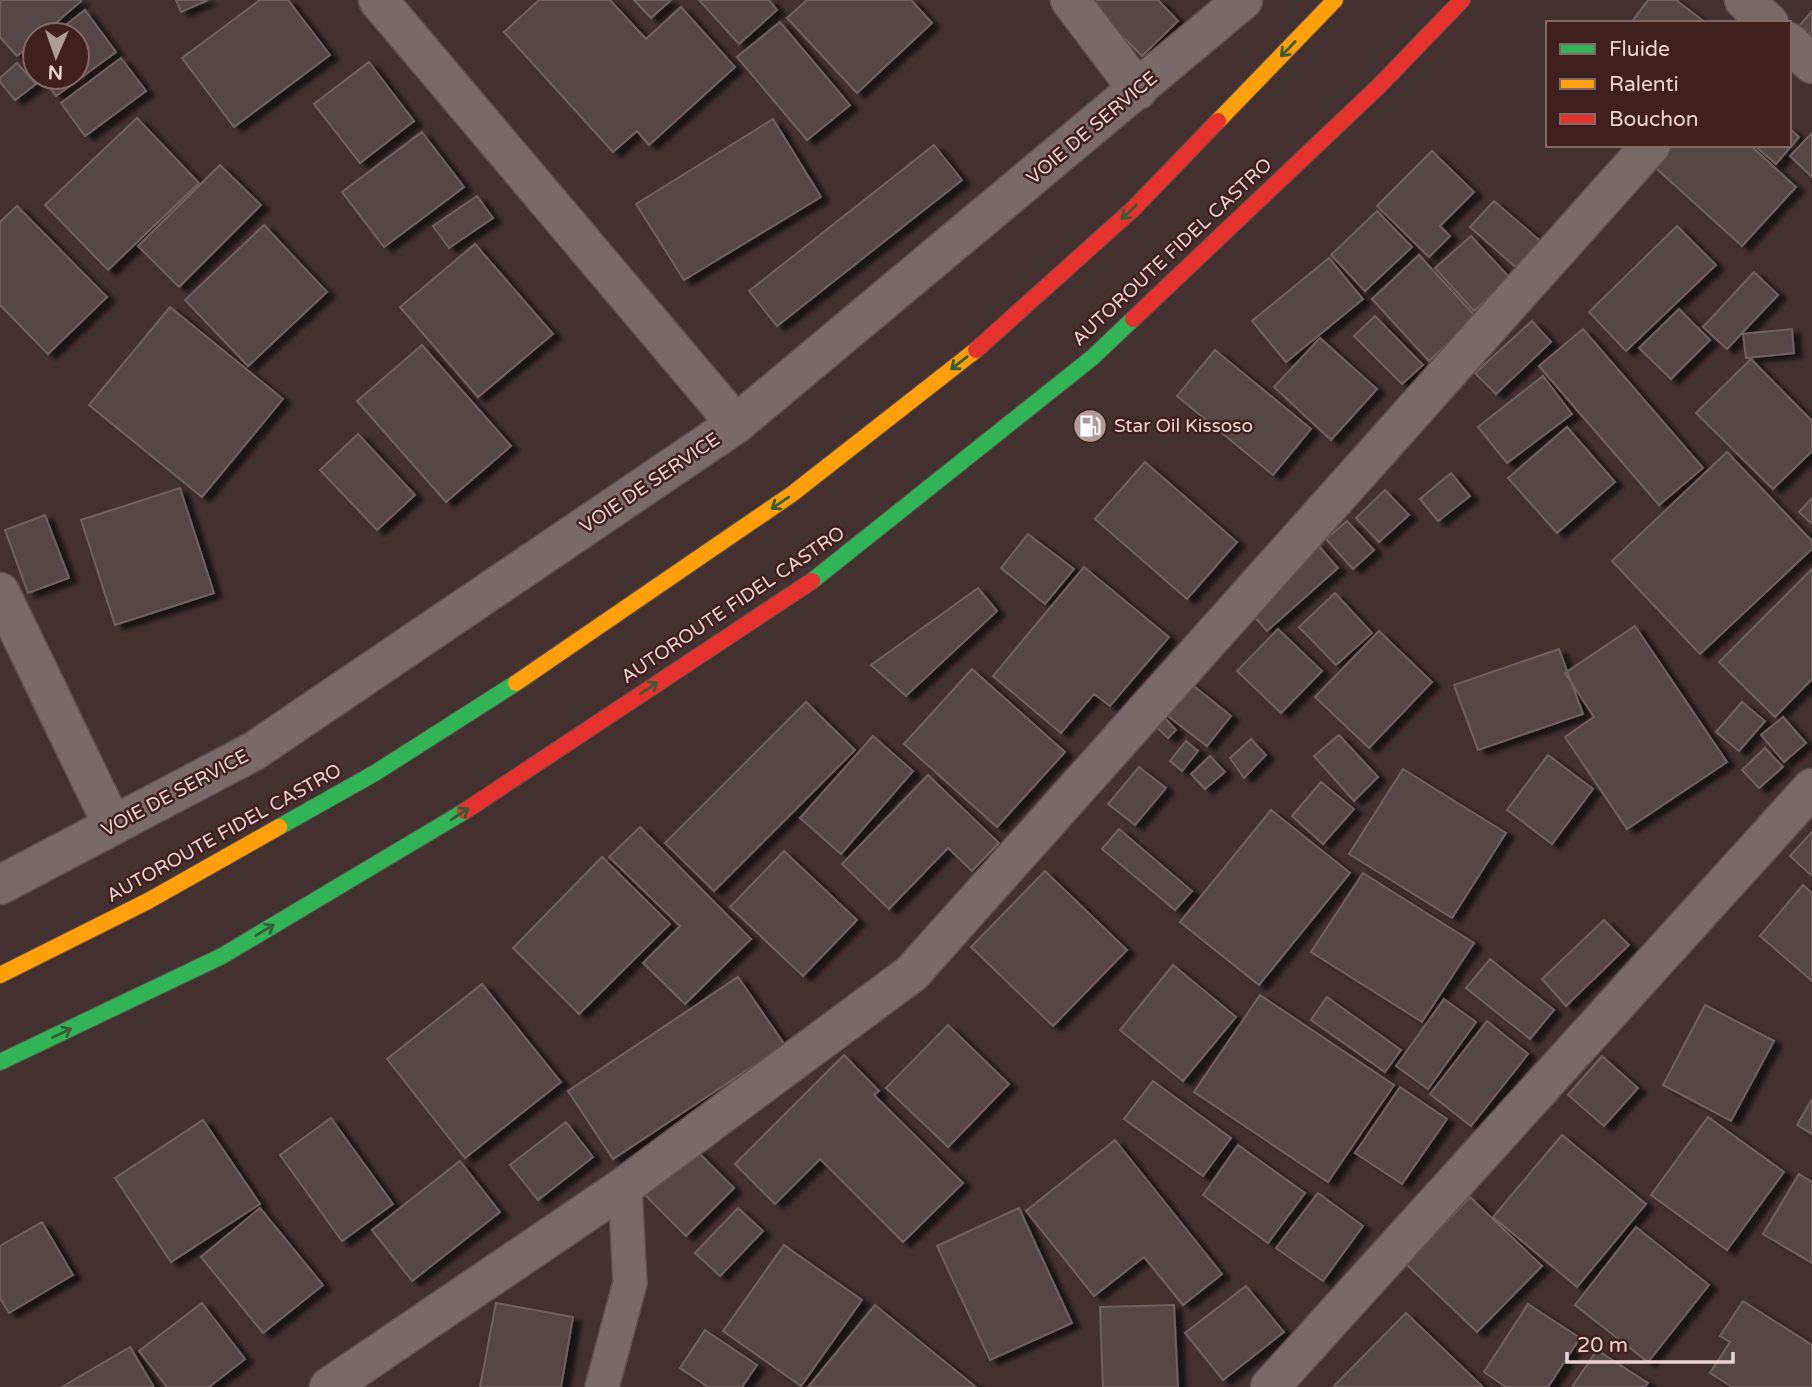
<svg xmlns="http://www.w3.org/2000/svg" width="1812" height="1387" font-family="'Varela Round',sans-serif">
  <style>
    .building { fill: #554645; stroke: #716160; stroke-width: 2; filter: url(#shadow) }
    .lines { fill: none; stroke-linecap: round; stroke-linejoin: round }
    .lane-casing { stroke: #5f4f4e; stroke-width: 36 }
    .street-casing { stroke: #5f4f4e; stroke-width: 41 }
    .fast-casing { stroke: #5f4f4e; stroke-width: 18 }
    .slow-casing { stroke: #5f4f4e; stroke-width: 18 }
    .jam-casing { stroke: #5f4f4e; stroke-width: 18 }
    .lane { stroke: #796a69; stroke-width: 33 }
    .street { stroke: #796a69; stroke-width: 38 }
    .fast { stroke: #30b455; stroke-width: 16 }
    .slow { stroke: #ff9f0a; stroke-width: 16 }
    .jam { stroke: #e5322d; stroke-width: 16 }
    .oneway { stroke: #3a5b34 }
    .labels { text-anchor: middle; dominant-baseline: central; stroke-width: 5; stroke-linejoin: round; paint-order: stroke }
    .street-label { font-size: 19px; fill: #ead4d2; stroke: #40201e }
    .poi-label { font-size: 19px; fill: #ead4d2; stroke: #40201e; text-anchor: start }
  </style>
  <defs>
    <filter id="shadow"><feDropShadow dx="8" dy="4.5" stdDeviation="2" flood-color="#0009"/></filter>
  </defs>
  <rect width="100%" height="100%" fill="#433130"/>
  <path class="building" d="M0 0H81V1L42 35H35V41L17 56 0 37Z
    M176 0H208L181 12Z
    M260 0H288L330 55 234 127 182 58Z
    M539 0H610L646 39 681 7 735 67 649 145 637 131 613 152 504 32Z
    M634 0H671L651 18Z
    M699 0H769L777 10 739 44Z
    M807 0H911L932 23 857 93 787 18Z
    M1086 0H1158L1178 21 1142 56Z
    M1648 0H1676L1706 23H1631Z
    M85 10 116 52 56 96 42 77H77V35H53Z
    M1812 11V38L1799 26Z
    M780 22 850 105 807 140 737 57Z
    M121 58 146 91 85 136 61 103Z
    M369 62 414 121 360 163 314 104Z
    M17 63 36 84 15 100 0 82V78Z
    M137 118 199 183 108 270 45 205Z
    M773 119 821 197 684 280 636 204Z
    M1789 128 1799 137 1776 164 1754 145H1789Z
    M422 132 464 187 384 247 342 192Z
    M1812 133V177L1790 156Z
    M934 145 962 180 777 326 749 291Z
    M1665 145H1750L1796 187 1742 246 1649 162Z
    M1432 151 1474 192 1440 226 1450 236 1429 257 1377 206Z
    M220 165 261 205 179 287 138 246Z
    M477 196 493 218 449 248 433 226Z
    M1494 201 1544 244 1520 271 1470 227Z
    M17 206 107 297 48 354 0 305V222Z
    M1377 211 1412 247 1365 291 1331 255Z
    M264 225 327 292 248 366 185 300Z
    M1677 226 1716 265 1626 351 1589 312Z
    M1471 236 1510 278 1474 311 1435 268Z
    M475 244 553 334 478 397 400 307Z
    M1419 255 1476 317 1429 361 1372 299Z
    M1329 258 1363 299 1286 362 1252 321Z
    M1754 272 1778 295 1727 349 1703 327Z
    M170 307 283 399 202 497 89 405Z
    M1679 309 1710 340 1671 379 1639 348Z
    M1375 316 1423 365 1402 384 1354 336Z
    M1532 321 1551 342 1496 394 1475 373Z
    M1583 329 1703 468 1659 505 1539 366Z
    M1792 329 1794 353 1746 358 1743 334Z
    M1320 338 1377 389 1331 440 1274 387Z
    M422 345 511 446 446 502 357 401Z
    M1215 350 1311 429 1273 475 1177 396Z
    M1751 359 1812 421V451L1773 489 1696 413Z
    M1543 376 1572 414 1507 463 1478 427Z
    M1567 427 1615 482 1557 533 1508 478Z
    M358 434 415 495 377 530 320 470Z
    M1727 452 1812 541V549L1700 654 1612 561Z
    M1145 462 1237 542 1187 599 1095 519Z
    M1451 473 1470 496 1438 521 1420 499Z
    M180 488 214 593 115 625 81 520Z
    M1385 490 1409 515 1379 542 1356 518Z
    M1812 498V524L1799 512Z
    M45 515 69 578 28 593 5 530Z
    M1347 521 1374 550 1353 569 1326 539Z
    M1028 534 1074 569 1045 604 1001 568Z
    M1317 544 1338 568 1267 631 1245 606Z
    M1084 567 1169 637 1110 706 1094 694 1061 733 993 676Z
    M1812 569V679L1775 717 1719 662Z
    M978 588 997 611 906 696 871 665Z
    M1335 593 1372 633 1336 665 1299 627Z
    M1635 626 1727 762 1627 829 1565 737 1594 717 1565 673Z
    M1278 629 1322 671 1281 713 1237 671Z
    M1379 631 1432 682 1369 748 1315 697Z
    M1559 649 1583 714 1478 750 1454 685Z
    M972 669 1065 752 997 827 904 744Z
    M1189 682 1231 716 1207 746 1164 713Z
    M806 702 855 750 714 891 665 843Z
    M1742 702 1765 721 1739 751 1716 732Z
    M1160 713 1176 730 1168 738 1151 722Z
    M1783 717 1806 743 1784 762 1761 735Z
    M1339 735 1378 777 1354 801 1314 756Z
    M873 736 913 771 841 854 800 818Z
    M1251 739 1266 755 1244 778 1230 758Z
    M1186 741 1198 751 1182 771 1170 761Z
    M1765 748 1783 767 1759 788 1742 770Z
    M1548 755 1593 789 1552 844 1507 810Z
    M1210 756 1225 772 1205 789 1191 774Z
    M1139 767 1166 788 1135 825 1108 804Z
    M1403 769 1506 833 1452 918 1349 854Z
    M928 775 999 843 972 871 948 848 889 909 842 864Z
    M1321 782 1354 809 1323 844 1292 816Z
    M1271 810 1350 873 1259 985 1180 922Z
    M640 827 751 939 685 1004 643 963 680 926 609 857Z
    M1119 829 1192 891 1175 910 1102 849Z
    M1812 832V876L1790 856Z
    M784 851 857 920 803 976 730 907Z
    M602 857 670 924 579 1014 513 948Z
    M1045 871 1127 950 1053 1026 971 947Z
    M1363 873 1474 943 1422 1022 1311 952Z
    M1803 885 1812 893V981L1760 936Z
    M1604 920 1629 945 1566 1006 1542 979Z
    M1490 959 1554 1010 1530 1039 1466 988Z
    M1173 965 1236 1017 1183 1081 1120 1030Z
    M738 977 785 1045 613 1159 568 1091Z
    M482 984 561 1082 465 1158 387 1059Z
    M1260 995 1394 1085 1328 1182 1194 1092Z
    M1327 997 1401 1050 1385 1072 1311 1020Z
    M1444 999 1476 1022 1428 1089 1396 1066Z
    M1705 1005 1774 1041 1731 1121 1663 1085Z
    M1487 1021 1528 1054 1471 1126 1430 1094Z
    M948 1025 1009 1084 948 1147 886 1088Z
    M844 1055 879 1091 874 1095 963 1183 903 1242 820 1159 775 1204 735 1164Z
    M1602 1056 1638 1088 1604 1126 1568 1095Z
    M1153 1081 1231 1138 1203 1176 1124 1119Z
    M1400 1087 1447 1119 1402 1184 1355 1153Z
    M1812 1099V1134L1797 1125Z
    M1708 1117 1784 1172 1727 1250 1651 1195Z
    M331 1118 393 1204 342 1241 280 1155Z
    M203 1120 260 1204 171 1262 115 1178Z
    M566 1122 593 1157 538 1200 510 1165Z
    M1562 1135 1646 1204 1577 1287 1493 1217Z
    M1115 1140 1222 1274 1183 1305 1144 1257 1094 1296 1026 1211Z
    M1238 1145 1305 1193 1268 1243 1203 1195Z
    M692 1146 734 1188 686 1236 644 1194Z
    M460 1161 500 1212 412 1281 372 1230Z
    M1799 1174 1812 1182V1263L1763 1234Z
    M1318 1193 1363 1226 1323 1281 1276 1248Z
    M1470 1197 1542 1266 1477 1332 1406 1264Z
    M260 1208 323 1285 263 1333 201 1257Z
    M738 1208 763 1231 720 1276 695 1253Z
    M1019 1208 1072 1323 990 1360 937 1246Z
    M42 1222 73 1275 9 1313 0 1298V1246Z
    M1636 1227 1709 1285 1648 1362 1575 1305Z
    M784 1245 862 1300 801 1386 723 1331Z
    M1246 1286 1284 1332 1223 1380 1185 1333Z
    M1743 1301 1812 1345V1387H1732L1710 1373 1730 1342 1720 1336Z
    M202 1303 245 1359 209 1387H167L139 1351Z
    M496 1303 573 1317 561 1387H480Z
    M1528 1304 1580 1338 1548 1387H1506L1484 1372Z
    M875 1305 976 1387H808Z
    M1174 1305 1178 1387H1103L1100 1307Z
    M1406 1313 1483 1387H1333Z
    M705 1330 757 1365 742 1387H708L680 1368Z
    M130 1347 154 1387H62Z
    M1597 1350 1648 1383 1645 1387H1572Z"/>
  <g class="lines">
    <g class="lane-casing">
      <path id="lane" d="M602 1387 630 1283 625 1186"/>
    </g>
    <g class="street-casing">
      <path id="street" d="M378 0 736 424
        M1070 0 1138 90
        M1744 0 1769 23
        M1789 42 1812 64
        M0 592 113 826
        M0 885 254 751 736 424 1243 0
        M329 1387 625 1186 912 973 1651 145
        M1270 1387 1812 788"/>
    </g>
    <g class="fast-casing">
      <path id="fast" d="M812 581 1093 357 1133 319
        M279 827 375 773 516 683
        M0 1062 222 956 465 811"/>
    </g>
    <g class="slow-casing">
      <path id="slow" d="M1218 121 1335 0
        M516 683 792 494 976 350
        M0 975 148 901 279 827"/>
    </g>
    <g class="jam-casing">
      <path id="jam" d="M1133 319 1379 86 1462 0
        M976 350 1133 209 1218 121
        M465 811 812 581"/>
    </g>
    <use href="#lane" class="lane"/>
    <use href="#street" class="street"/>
    <use href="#fast" class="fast"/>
    <use href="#slow" class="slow"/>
    <use href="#jam" class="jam"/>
  </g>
  <defs><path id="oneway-shaft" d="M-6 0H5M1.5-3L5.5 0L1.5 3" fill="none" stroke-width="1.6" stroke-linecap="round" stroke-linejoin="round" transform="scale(1.75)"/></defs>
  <g class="oneway">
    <use href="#oneway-shaft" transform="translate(1288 49) rotate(134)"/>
    <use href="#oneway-shaft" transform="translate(1129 212) rotate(137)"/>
    <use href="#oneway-shaft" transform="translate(959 363) rotate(142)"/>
    <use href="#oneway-shaft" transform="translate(780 503) rotate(146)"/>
    <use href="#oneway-shaft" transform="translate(649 688) rotate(-34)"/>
    <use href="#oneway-shaft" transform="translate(460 814) rotate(-33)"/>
    <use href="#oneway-shaft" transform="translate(265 930) rotate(-31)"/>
    <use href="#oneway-shaft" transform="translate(62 1033) rotate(-26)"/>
  </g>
  <defs>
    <g id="fuel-disc" transform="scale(1.75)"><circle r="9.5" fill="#b09b99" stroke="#40201e"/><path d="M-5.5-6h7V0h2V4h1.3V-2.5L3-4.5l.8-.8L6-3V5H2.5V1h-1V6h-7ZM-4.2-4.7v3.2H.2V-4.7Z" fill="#fff"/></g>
  </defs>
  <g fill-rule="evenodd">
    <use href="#fuel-disc" x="1090" y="426"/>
  </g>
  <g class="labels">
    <g class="street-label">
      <text transform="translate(1092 128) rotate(-40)">VOIE DE SERVICE</text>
      <text transform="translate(1172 252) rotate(-43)">AUTOROUTE FIDEL CASTRO</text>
      <text transform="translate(650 483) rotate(-34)">VOIE DE SERVICE</text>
      <text transform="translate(733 605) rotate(-34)">AUTOROUTE FIDEL CASTRO</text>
      <text transform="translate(175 793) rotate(-28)">VOIE DE SERVICE</text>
      <text transform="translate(224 833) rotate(-29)">AUTOROUTE FIDEL CASTRO</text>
    </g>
    <g class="poi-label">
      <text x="1114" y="426">Star Oil Kissoso</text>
    </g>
  </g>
  <rect x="1546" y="21" width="245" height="126" fill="#40201e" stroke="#846866" stroke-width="2"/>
  <rect x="1560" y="44" width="35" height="10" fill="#30b455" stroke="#846866" stroke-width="2"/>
  <text x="1609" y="56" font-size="21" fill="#ead4d2">Fluide</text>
  <rect x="1560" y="79" width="35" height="10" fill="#ff9f0a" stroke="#846866" stroke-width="2"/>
  <text x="1609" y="91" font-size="21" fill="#ead4d2">Ralenti</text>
  <rect x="1560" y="114" width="35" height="10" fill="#e5322d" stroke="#846866" stroke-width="2"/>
  <text x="1609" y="126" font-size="21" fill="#ead4d2">Bouchon</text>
  <g transform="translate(56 56) rotate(182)"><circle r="33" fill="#40201e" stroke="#846866" stroke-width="2"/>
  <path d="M0-5L12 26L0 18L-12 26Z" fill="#b09b99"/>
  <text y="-10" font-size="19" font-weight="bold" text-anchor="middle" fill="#ead4d2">N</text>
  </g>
  <path d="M1567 1352v10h166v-10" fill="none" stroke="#ead4d2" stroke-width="3.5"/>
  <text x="1577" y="1352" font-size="21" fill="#ead4d2" stroke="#40201e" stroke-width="5" paint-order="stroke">20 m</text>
</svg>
